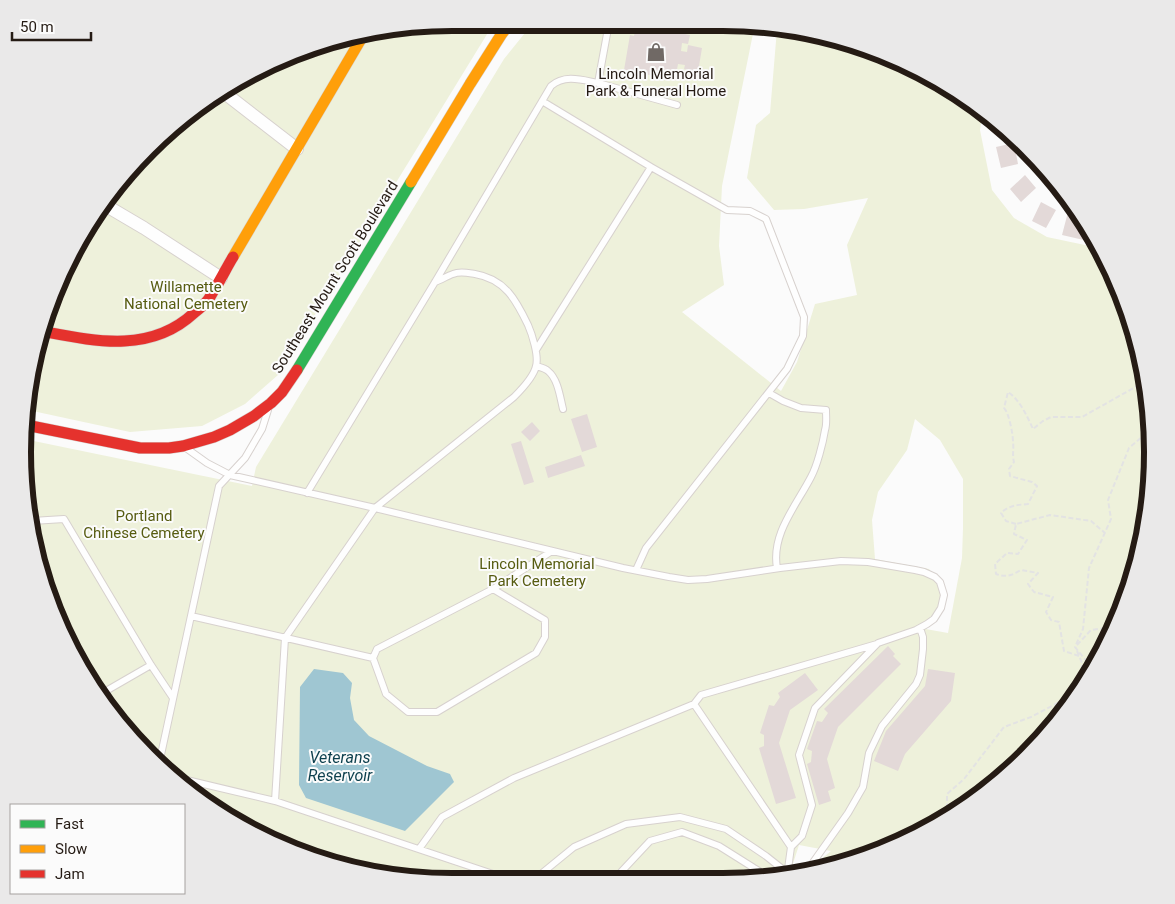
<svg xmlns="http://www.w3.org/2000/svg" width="1175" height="904" font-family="Roboto,sans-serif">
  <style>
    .green { fill: #eef1db; fill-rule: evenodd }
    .water { fill: #9fc6d2 }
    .building { fill: #e3d9d8 }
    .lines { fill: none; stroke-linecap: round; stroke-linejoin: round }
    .lane-casing { stroke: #d7d1ce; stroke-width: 8 }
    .street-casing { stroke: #d7d1ce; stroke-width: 14 }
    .fast-casing { stroke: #d7d1ce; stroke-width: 12 }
    .slow-casing { stroke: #d7d1ce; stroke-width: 12 }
    .jam-casing { stroke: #d7d1ce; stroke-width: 12 }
    .path { stroke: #e3e3e3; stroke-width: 2; stroke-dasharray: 5 2.5; stroke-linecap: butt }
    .lane { stroke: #fefefe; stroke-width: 6 }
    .street { stroke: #fefefe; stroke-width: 12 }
    .fast { stroke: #30b455; stroke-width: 11 }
    .slow { stroke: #ff9f0a; stroke-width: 11 }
    .jam { stroke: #e5322d; stroke-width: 11 }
    .labels { text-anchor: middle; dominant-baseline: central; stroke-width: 4; stroke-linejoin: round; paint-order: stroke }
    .poi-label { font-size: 15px; fill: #251b14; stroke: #fbfbfb }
    .street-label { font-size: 15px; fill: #251b14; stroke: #fbfbfb }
    .park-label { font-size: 15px; fill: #575c11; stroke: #fbfbfb }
    .water-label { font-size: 16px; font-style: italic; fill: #0c3f4d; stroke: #fbfbfb }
    .rim { fill: none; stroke: #251b14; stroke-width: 6 }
  </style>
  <rect width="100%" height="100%" fill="#fbfbfb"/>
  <path class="green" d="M452 23H496L489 31 278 375 245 404 202 426 130 432 28 410 37 341 80 238 148 148 237 80 341 37Z
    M533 23 755 24 722 186 719 246 724 285 682 312 781 391 797 362 815 304 857 295 847 245 868 198 804 209 774 210 747 178 756 125 770 113 777 29 861 45 983 110 980 130 992 190 1014 218 1047 237 1099 248 1120 288 1144 368 1152 452 1144 536 1120 617 1080 691 1027 756 961 809 861 859 807 871 831 851 799 845 789 876 779 878H396L314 859 214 809 149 756 95 690 37 563 23 452 24 439 252 486 256 467 504 59ZM915 419 940 440 963 479V528L962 558 948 633 920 628 940 616 946 593 929 569 875 559 872 520 878 492 907 450Z"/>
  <path class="water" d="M314 669 343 673 352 683 350 698 354 720 369 736 427 766 450 774 454 782 405 831 306 798 299 785 300 687Z"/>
  <path class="building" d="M644 24 651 25 650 27 690 35 688 44 682 43 681 51 687 52 688 45 702 48 698 72 684 69 685 65 678 64 675 80 624 70 630 35 634 36 635 30Z
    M991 118 1003 131 993 132Z
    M1014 143 1018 164 1001 168 996 147Z
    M1025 175 1036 188 1021 202 1010 189Z
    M1041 202 1056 210 1046 228 1032 221Z
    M1068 212 1081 216 1090 232 1088 241 1062 235Z
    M587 414 597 447 582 452 571 419Z
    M532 422 540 431 530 441 521 432Z
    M521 441 534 482 524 485 511 444Z
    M581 455 585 466 548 478 545 467Z
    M888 646 895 654 893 656 901 664 838 727 827 759 835 788 828 791 831 801 819 805 807 764 811 762 812 751 807 749 817 721 822 722 828 713 824 709Z
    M928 669 955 673 951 701 905 754 898 771 874 761 886 731 925 686Z
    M805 673 818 690 790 710 779 743 796 798 776 804 759 748 764 746V735L760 733 769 705 774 706 780 697 778 693Z"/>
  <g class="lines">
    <g class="lane-casing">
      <path id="lane" d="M598 83 677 105
        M542 101 651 167 727 210 750 211 766 219 804 317 803 336 787 369 646 548 636 570
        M536 350 651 167
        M536 366C540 367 545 368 548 371 558 379 560 397 563 409
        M769 393 783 401 801 408 826 410C826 417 827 424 825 430 823 443 817 466 811 477 796 506 771 534 777 568
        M186 448 207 463 230 475 375 508 623 568 669 577 688 580 707 579 780 568 841 561 868 562 915 570 924 572 935 577 940 582 944 595 941 608 934 619 927 624 916 630 878 643 815 708 799 755 812 805 802 836 791 847 788 869 791 875
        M307 493 435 282 551 86C565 74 582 80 598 83L609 23
        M32 521 64 519 151 665 173 698
        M191 616 373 658 377 649 493 589 552 551
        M373 658 386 694 408 712H437L536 653 545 637V620L493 589
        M99 695 151 665
        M159 764 219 486 245 458 262 429 268 410
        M174 777 275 801 505 878
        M275 801 285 638 375 508 514 397C521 390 534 376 536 366 539 356 532 334 528 325 516 300 505 279 475 274 468 273 460 271 453 274 447 276 441 280 435 282
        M791 847 694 704 701 695 877 644
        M419 849 442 817 514 778 694 704
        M803 872 809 868 848 813 863 787 869 753 882 726 916 684 920 675 923 649V637L920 628
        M536 878 574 847 626 824 680 817 726 829 766 856 790 875
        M619 878 621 872 650 841 682 832 719 846 754 868 771 878
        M771 878 781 877"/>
    </g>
    <g class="street-casing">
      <path id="street" d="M222 91 297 149
        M105 205 144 228 221 278"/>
    </g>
    <g class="fast-casing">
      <path id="fast" d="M297 370 411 182"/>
    </g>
    <g class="slow-casing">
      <path id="slow" d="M411 182 470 84 501 35 510 23
        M233 257 364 34"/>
    </g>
    <g class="jam-casing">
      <path id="jam" d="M41 331C94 341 150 354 194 313 199 309 204 305 208 300 211 296 213 291 216 287 222 277 227 267 233 257
        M26 425 140 448H169L183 446 214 437 230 430 254 416 271 403 282 392 297 370"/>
    </g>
    <path class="path" d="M1016 524 1006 521 1001 513C1009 505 1018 505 1028 504L1037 486 1032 482 1010 476 1009 469 1014 462C1012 455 1014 450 1013 442 1013 434 1009 413 1004 408L1008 392C1020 400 1027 416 1033 429L1043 421 1051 417H1082L1146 381
      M1077 645 1091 630 1105 628 1113 629
      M1077 651 1082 663V687
      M1079 656 1064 651 1059 622 1051 620 1046 612 1053 597 1034 592 1028 584 1038 573 1021 570C1012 575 1007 578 996 574L995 564 1007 553 1018 554 1027 540 1014 534 1016 524 1050 515 1091 521 1105 533
      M1092 668 1075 647 1083 629 1089 568 1111 519 1108 500 1129 448 1150 430
      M947 816V794L964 779 1004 727 1031 717 1080 691"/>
    <use href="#lane" class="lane"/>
    <use href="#street" class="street"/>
    <use href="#fast" class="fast"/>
    <use href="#slow" class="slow"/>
    <use href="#jam" class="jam"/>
  </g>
  <defs>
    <g id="shop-bare" transform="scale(1.5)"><path d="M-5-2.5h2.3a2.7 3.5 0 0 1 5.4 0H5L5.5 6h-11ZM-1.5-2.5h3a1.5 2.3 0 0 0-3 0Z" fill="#706965" stroke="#fbfbfb" stroke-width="2.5" paint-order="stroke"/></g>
  </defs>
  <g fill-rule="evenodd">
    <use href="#shop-bare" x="656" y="52"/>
  </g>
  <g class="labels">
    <g class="poi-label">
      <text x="656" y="74">Lincoln Memorial<tspan x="656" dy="17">Park &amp; Funeral Home</tspan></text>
    </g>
    <g class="street-label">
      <text transform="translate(335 277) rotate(-58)">Southeast Mount Scott Boulevard</text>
    </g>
    <g class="park-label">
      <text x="186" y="287">Willamette<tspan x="186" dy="17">National Cemetery</tspan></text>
      <text x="144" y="516">Portland<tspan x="144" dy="17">Chinese Cemetery</tspan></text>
      <text x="537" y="564">Lincoln Memorial<tspan x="537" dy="17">Park Cemetery</tspan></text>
    </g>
    <g class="water-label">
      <text x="340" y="757">Veterans<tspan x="340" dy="18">Reservoir</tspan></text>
    </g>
  </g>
  <path d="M0 0H1175V904H0ZM452 31H723A421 421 0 0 1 1144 452V452A421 421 0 0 1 723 873H452A421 421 0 0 1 31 452V452A421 421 0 0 1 452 31Z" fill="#eae9e9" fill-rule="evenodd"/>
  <path class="rim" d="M452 31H723A421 421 0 0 1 1144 452V452A421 421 0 0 1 723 873H452A421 421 0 0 1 31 452V452A421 421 0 0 1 452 31Z"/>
  <rect x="10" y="804" width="175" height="90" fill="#fbfbfb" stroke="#a5a19f"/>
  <rect x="20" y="820" width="25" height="8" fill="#30b455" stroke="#a5a19f"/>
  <text x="55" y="829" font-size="15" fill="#251b14">Fast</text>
  <rect x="20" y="845" width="25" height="8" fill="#ff9f0a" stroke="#a5a19f"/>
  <text x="55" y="854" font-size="15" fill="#251b14">Slow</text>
  <rect x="20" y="870" width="25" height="8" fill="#e5322d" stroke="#a5a19f"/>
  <text x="55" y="879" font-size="15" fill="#251b14">Jam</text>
  <path d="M12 32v8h79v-8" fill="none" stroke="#251b14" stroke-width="2.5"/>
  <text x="20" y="32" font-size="15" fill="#251b14" stroke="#fbfbfb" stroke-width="4" paint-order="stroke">50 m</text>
</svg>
